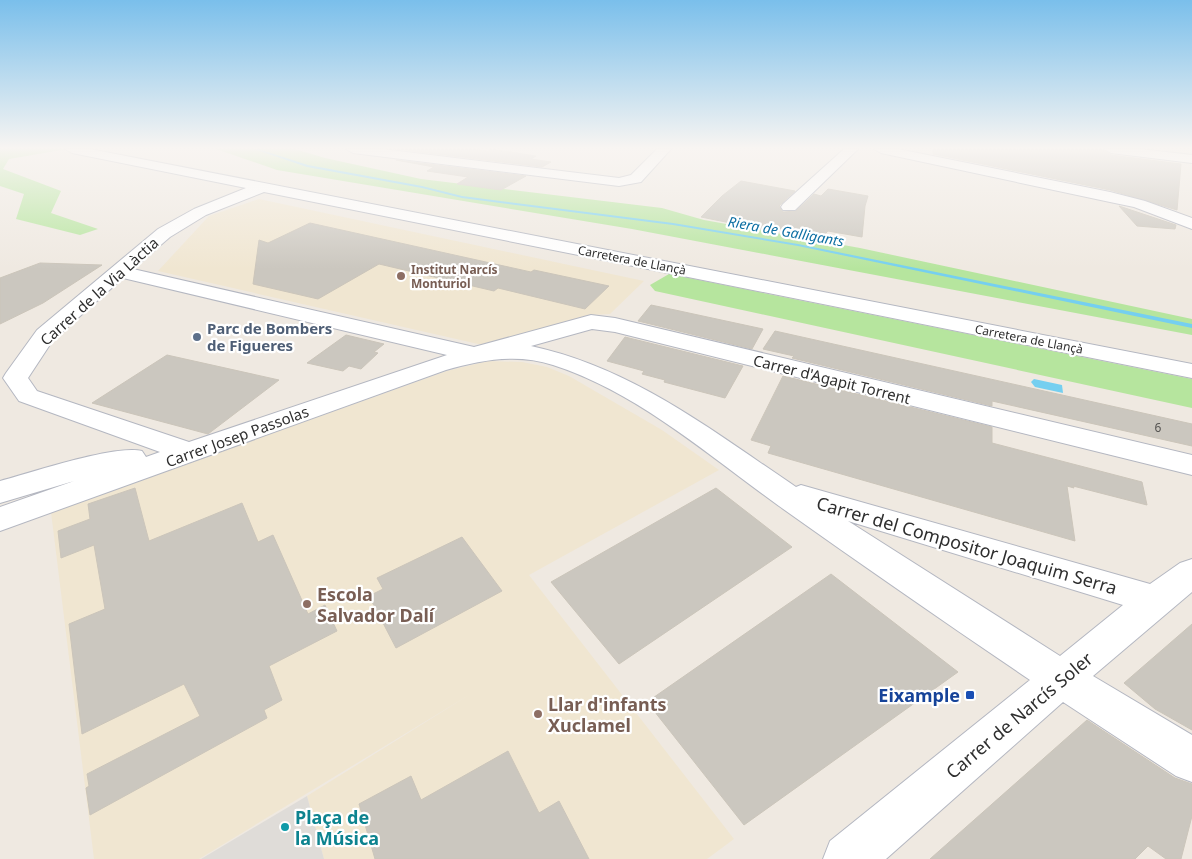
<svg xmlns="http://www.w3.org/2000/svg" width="1192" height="859" font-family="'Noto Sans',sans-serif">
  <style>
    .education { fill: #f0e6d1 }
    .green { fill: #b6e59e }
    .plaza { fill: #dfdcd8 }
    .water { fill: #75cff0 }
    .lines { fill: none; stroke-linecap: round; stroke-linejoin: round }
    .stream { fill: #75cff0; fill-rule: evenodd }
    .building { fill: #cbc7bf; stroke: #cbc5ba }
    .minor-casing { stroke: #b4b7c1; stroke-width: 2 }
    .minor { fill: #fff; fill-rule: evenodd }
    .education-dot { fill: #8d6e63; stroke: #fff; stroke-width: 2 }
    .service-dot { fill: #5c6f8a; stroke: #fff; stroke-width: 2 }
    .transit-dot { fill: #1a4fb4; stroke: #fff; stroke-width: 2 }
    .culture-dot { fill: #0f9aa8; stroke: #fff; stroke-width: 2 }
    .labels { text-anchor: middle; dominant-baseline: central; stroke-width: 4.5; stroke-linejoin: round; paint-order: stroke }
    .far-street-label { font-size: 12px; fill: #2e2e2e; stroke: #fff }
    .far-education-label { font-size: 12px; font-weight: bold; fill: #785e54; stroke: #fff; text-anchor: start }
    .number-label { font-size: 12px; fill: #555452 }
    .far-water-label { font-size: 14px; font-style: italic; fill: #0d6fa3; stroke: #fff }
    .street-label { font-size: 15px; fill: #2e2e2e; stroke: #fff }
    .service-label { font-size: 15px; font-weight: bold; fill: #4e5e75; stroke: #fff; text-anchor: start }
    .near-street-label { font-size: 18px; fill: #2e2e2e; stroke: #fff }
    .near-education-label { font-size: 18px; font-weight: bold; fill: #785e54; stroke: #fff; text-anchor: start }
    .near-transit-label { font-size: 18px; font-weight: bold; fill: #164399; stroke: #fff; text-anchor: end }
    .near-culture-label { font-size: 18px; font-weight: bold; fill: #0d838f; stroke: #fff; text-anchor: start }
  </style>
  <rect width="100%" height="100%" fill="#efe9e1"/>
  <path class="education" d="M259 199 644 281 610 314 588 315 487 346 158 271 209 216Z
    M488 361 522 362 547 367 569 376 662 430 719 470 529 575 734 839 707 859H324L307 796 469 695 199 859H94L51 512 447 371Z"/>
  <path class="green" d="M0 149H67L9 159 3 169 61 191 51 213 98 229 80 235 16 219 24 194 0 186Z
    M216 149H295L325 158 421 179 662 208 704 220 860 248 1192 319V335L632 229 277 170Z
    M669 274 1192 379V408L655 291 650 285Z"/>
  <path class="plaza" d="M307 796 324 859H201Z"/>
  <path class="water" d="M1034 379 1062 385 1063 393 1035 387 1031 382Z"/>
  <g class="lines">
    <path class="stream" d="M254 149H258L308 165 422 186 462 196 673 223 798 244 1192 324V328L798 246 673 225 462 198 422 188 307 167Z"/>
  </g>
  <path class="building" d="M397 149H471L488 151 491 149 536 156 531 159 551 162 542 167Z
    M933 149H1102L1111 155 1181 164 1177 210 1110 190 933 154Z
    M396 160 526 176 501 190 457 184 468 177 427 171 434 167Z
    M741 181 795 191 779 206 783 212 796 211 814 194 821 196 828 189 868 196 865 206 862 237 828 231 822 237 772 227 770 231 701 217 722 196Z
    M1119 206 1176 225 1175 229 1137 226Z
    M310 223 531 272 534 270 609 286 585 309 498 288 494 291 379 264 318 299 253 284 259 240 268 243Z
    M40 263 102 265 43 303 0 324V278Z
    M651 305 675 310 763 329 752 349 638 321Z
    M775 331 1192 424V446L992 401V406L792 358 794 356 763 349Z
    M346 335 384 344 374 352 378 353 361 369 349 366 343 371 307 363Z
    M625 337 743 366 725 398 664 382 665 380 642 374 644 371 607 361Z
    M167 355 279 380 208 434 92 403Z
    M783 376 992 427V443L1142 482 1147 505 1073 486 1074 488 1067 486 1075 541 768 453 771 446 751 440Z
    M135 488 149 541 242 503 258 542 273 535 308 614 325 605 337 631 269 666 282 700 264 710 267 718 90 815 86 788 89 786 87 774 200 716 184 684 82 734 69 624 105 609 94 545 61 558 58 531 90 519 88 504Z
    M716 488 792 547 619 664 551 582Z
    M462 537 502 591 396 648 369 596 383 589 377 578Z
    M831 574 958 672 744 825 647 702Z
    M1192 624V730L1155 709 1124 683Z
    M1087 720 1175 778 1192 784V816L1181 859H1166L1148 846 1135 859H930Z
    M508 751 539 813 559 801 589 859H375L359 804 411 776 421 800Z"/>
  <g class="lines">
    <g class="minor-casing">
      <path id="minor" d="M65 149H90L1192 364V378L264 192 206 215 170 237 133 269 474 347 591 315 615 318 1192 455V475L615 332 592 329 531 346C633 368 711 430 796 487L801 485 1150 584 1180 563 1192 559V592L1093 676 1192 735V782L1176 776 1063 702 886 859H823L830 841 1030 680C946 623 862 565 779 506 708 455 637 392 553 365 517 353 481 360 446 370L0 531V507L74 481 0 503V481C30 473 116 444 142 451L146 457 160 452 19 401 3 378 6 373 37 330 158 229 194 209 246 188 72 153ZM123 278 447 355 189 442 37 391 28 378 53 340ZM848 521 1123 605 1060 656Z
        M346 149H382L619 178 631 175 657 149H671L641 182 619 186 353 153Z
        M844 149H858L795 210H783L781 207 783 204Z
        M874 149H898L1110 192 1145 201 1192 218V229L1134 207 1110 202 881 153Z
        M1104 149H1140L1192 155V163L1111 153Z"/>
    </g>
    <use href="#minor" class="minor"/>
  </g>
  <linearGradient id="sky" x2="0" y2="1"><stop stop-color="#7abfeb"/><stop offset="0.55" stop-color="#f8f5f2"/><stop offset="1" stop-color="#f8f5f2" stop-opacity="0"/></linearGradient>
  <rect width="1192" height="269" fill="url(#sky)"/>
  <g class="education-dot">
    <circle cx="401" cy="276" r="5"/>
    <circle cx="307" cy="604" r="5"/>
    <circle cx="538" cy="714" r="5"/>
  </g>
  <circle class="service-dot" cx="197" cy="337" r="5"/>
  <rect class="transit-dot" x="965" y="690" width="10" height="10" rx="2.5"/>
  <circle class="culture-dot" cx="285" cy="827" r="5"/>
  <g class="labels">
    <g class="far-street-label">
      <text transform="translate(632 260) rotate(11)">Carretera de Llançà</text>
      <text transform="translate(1029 339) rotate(11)">Carretera de Llançà</text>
    </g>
    <g class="far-education-label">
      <text x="411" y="269">Institut Narcís<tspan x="411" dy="14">Monturiol</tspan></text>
    </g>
    <g class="number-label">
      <text x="1158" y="427">6</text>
    </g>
    <g class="far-water-label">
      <text transform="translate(786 231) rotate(10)">Riera de Galligants</text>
    </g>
    <g class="street-label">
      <text transform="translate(99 291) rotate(-42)">Carrer de la Via Làctia</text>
      <text transform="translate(832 379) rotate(14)">Carrer d'Agapit Torrent</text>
      <text transform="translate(237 436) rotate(-20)">Carrer Josep Passolas</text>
    </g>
    <g class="service-label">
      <text x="207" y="328">Parc de Bombers<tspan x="207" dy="17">de Figueres</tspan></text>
    </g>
    <g class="near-street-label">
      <text transform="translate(967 545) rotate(16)">Carrer del Compositor Joaquim Serra</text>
      <text transform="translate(1019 715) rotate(-40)">Carrer de Narcís Soler</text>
    </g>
    <g class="near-education-label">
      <text x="317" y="594">Escola<tspan x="317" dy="21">Salvador Dalí</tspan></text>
      <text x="548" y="704">Llar d'infants<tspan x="548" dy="21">Xuclamel</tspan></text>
    </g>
    <g class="near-transit-label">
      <text x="960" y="695">Eixample</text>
    </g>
    <g class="near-culture-label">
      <text x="295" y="817">Plaça de<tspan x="295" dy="21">la Música</tspan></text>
    </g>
  </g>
</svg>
